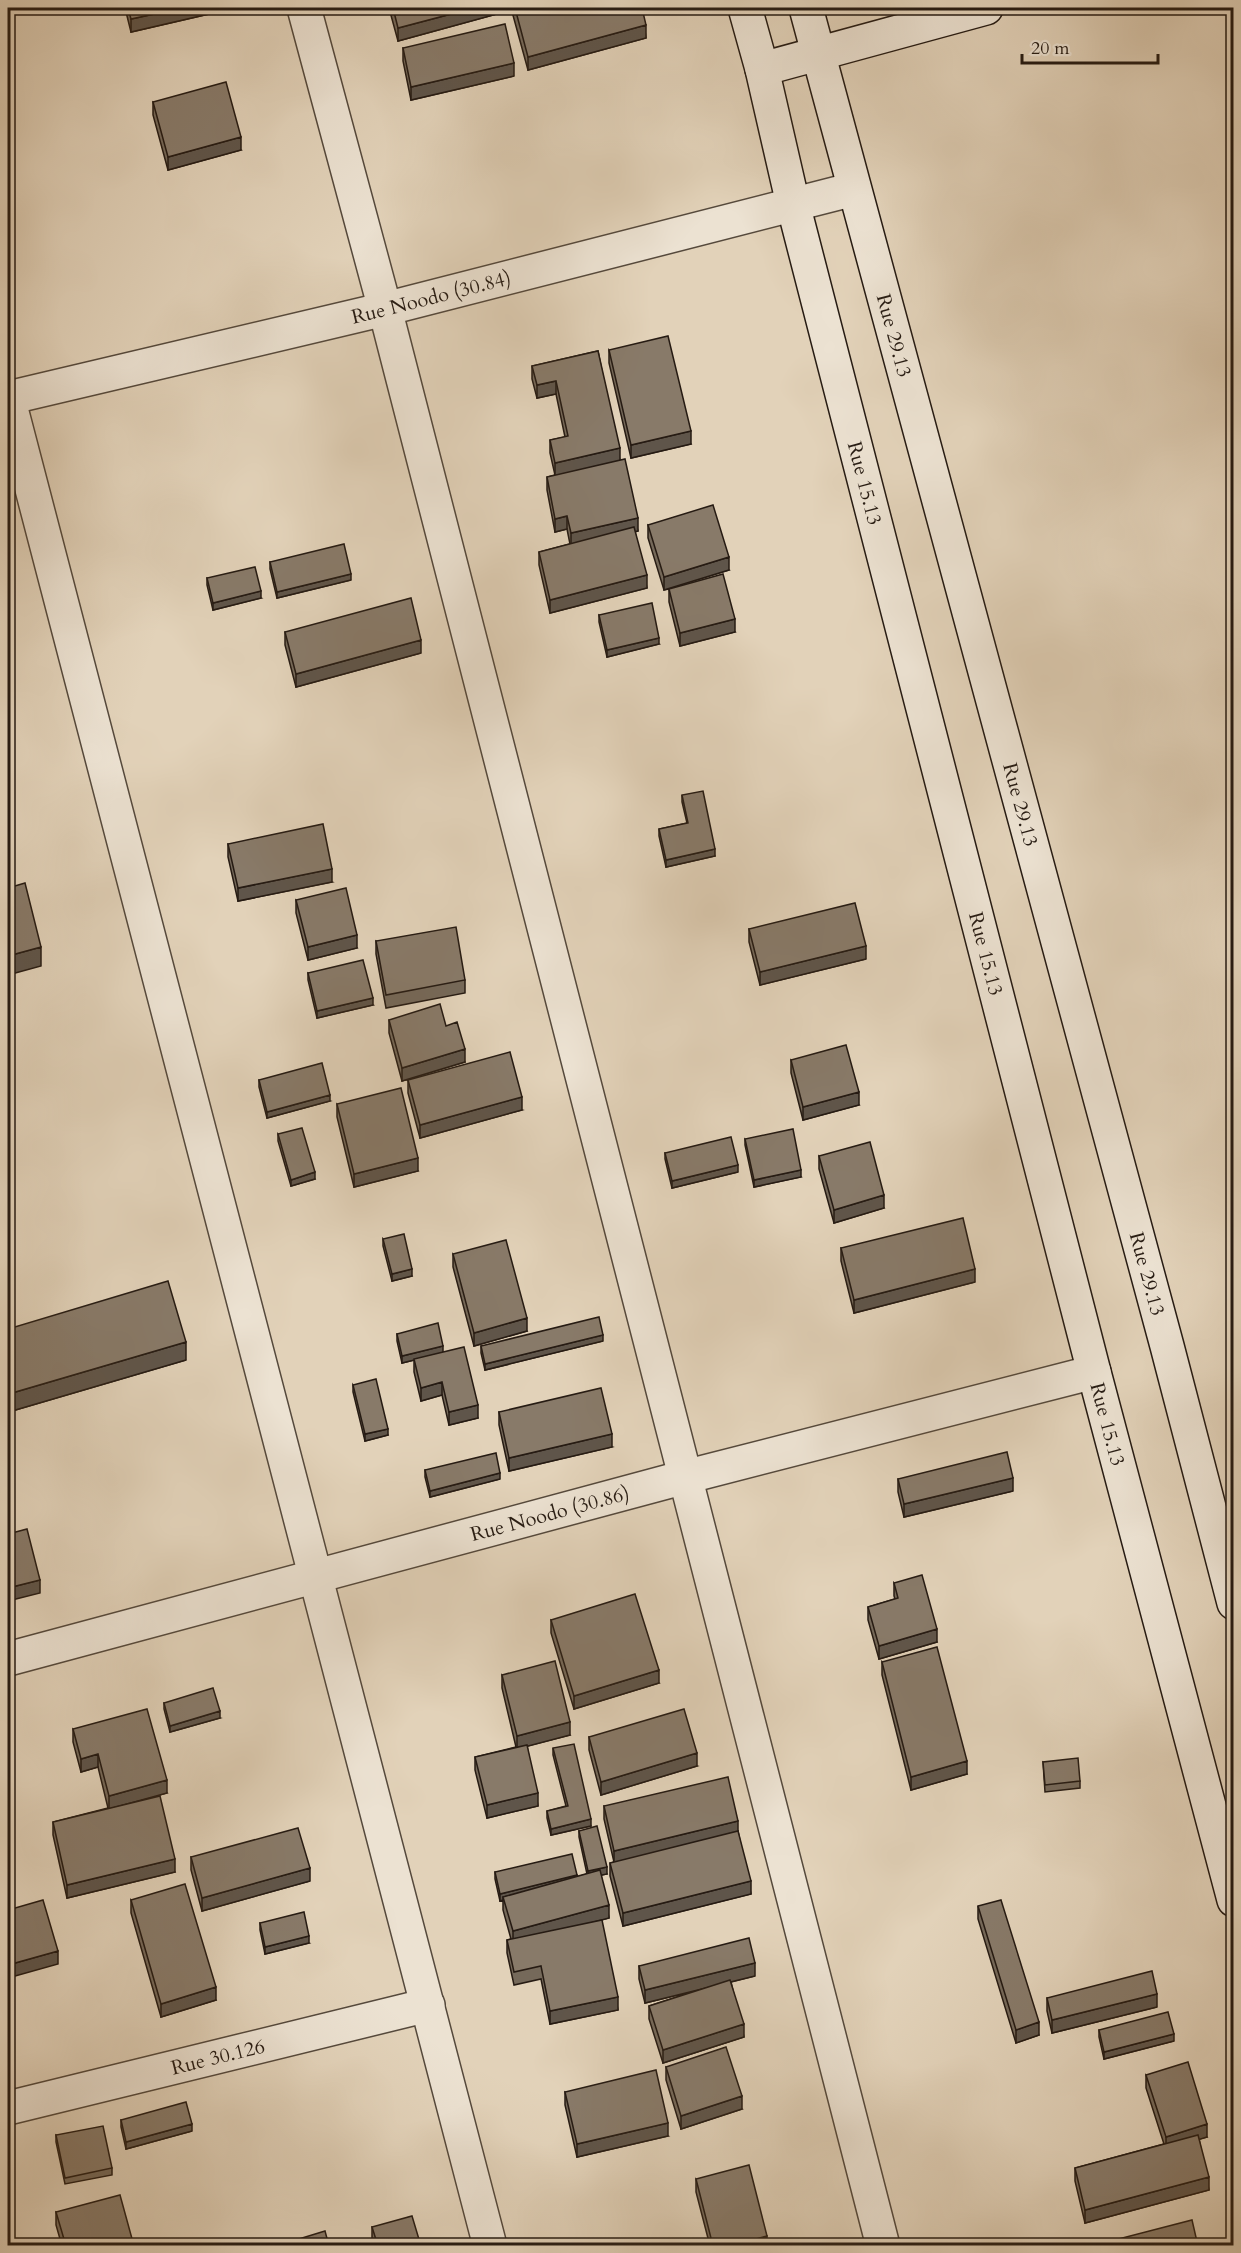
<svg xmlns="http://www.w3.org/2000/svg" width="1241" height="2253" font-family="Cardo,serif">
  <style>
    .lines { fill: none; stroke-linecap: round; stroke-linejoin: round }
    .street-casing { stroke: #55493c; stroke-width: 36 }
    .secondary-casing { stroke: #261b13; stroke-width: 36 }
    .street { stroke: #ece2d2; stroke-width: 33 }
    .secondary { stroke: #ece2d2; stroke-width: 33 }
    .wall { fill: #75695a; stroke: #261b13; stroke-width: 1.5 }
    .shaded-wall { fill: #5f554a; stroke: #261b13; stroke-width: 1.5 }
    .building { fill: #887a69; stroke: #261b13; stroke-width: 1.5 }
    .labels { text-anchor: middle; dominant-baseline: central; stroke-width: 6; stroke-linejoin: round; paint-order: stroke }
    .street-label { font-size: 20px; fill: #261b13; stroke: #ece2d2 }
  </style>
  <rect width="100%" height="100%" fill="#e2d2b9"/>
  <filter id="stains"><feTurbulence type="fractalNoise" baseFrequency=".00333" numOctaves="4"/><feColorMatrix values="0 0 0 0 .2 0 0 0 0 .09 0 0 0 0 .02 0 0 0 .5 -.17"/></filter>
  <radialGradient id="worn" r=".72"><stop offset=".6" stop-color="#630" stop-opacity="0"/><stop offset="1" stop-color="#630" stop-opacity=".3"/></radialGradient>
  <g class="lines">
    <g class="street-casing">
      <g id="street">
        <path d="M304 8 385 309 883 2246"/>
        <path d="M8 397 490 2246"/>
        <path id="s1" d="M8 398 385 309 854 189"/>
        <path id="s2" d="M8 1659 685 1477 1094 1372"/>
        <path id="s3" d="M8 2108 428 2005"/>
      </g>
    </g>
    <g class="secondary-casing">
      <g id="secondary">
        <path id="s4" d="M745 8 762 69 793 204 1094 1372 1234 1900"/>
        <path id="s5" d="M806 8 1167 1346 1234 1603"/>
        <path d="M762 69 986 8"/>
      </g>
    </g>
    <use href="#street" class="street"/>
    <use href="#secondary" class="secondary"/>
  </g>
  <path class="wall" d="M125 8H235L131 32Z
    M389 8H497V14L398 41Z
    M511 8H642L646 38 528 70Z
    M403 48 514 76 411 100 403 61Z
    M153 102 241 150 168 170 153 115Z
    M609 350 691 444 631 458 609 363Z
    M598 351 620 461 638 531 635 532 647 588 550 613 539 565V552L570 544 567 529 555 532 547 490V477L555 475 550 453V440L565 437 556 394 537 398 532 379V366Z
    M648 525 729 570 670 588 735 632 680 646 669 602V589L664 590 648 538Z
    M270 562 351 580 277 598 270 569Z
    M207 578 261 598 213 610 207 585Z
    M599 615 659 644 607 657 599 622Z
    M285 632 421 653 296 687 285 645Z
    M682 795 715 856 666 867 659 836V829L687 823 682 802Z
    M228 844 332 882 238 901 228 857Z
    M296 900 357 948 308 960 296 913Z
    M749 929 866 959 760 985 749 942Z
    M376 941 465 980V993L386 1008 376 954Z
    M308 973 373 1005 317 1018 308 980Z
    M389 1020 446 1026 465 1062 402 1081 389 1033Z
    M791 1060 859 1105 803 1120 791 1073Z
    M259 1080 330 1101 267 1118 259 1087Z
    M408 1080 522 1110 420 1138 408 1093Z
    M337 1104 418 1171 354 1187 337 1117Z
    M278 1134 315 1179 291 1186 278 1141Z
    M745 1139 801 1177 754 1187 745 1145Z
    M665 1153 738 1172 672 1188 665 1159Z
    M819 1156 884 1208 834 1223 819 1169Z
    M383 1239 412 1276 392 1281 383 1246Z
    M841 1248 975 1282 854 1313 841 1261Z
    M453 1254 527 1331 474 1346 453 1267Z
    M8 1329 186 1360 12 1411 8 1394Z
    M397 1334 443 1352 478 1418 449 1425 442 1395 421 1401 414 1372V1360L402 1363 397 1341Z
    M603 1341 485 1370 481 1353V1346Z
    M353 1385 388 1435 365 1441 353 1392Z
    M499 1412 612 1447 509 1471 499 1425Z
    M425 1470 500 1479 430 1497 425 1477Z
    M898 1479 1013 1491 904 1517 898 1492Z
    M894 1583 937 1642 879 1659 868 1620V1607L895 1599 894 1596Z
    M551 1620 659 1683 574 1709 551 1633Z
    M882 1662 967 1774 911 1790 882 1675Z
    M502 1675 570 1735 527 1746 538 1806 487 1818 475 1770V1757L516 1747 502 1688Z
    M164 1703 220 1718 170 1732 164 1709Z
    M73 1729 167 1793 127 1804 175 1872 67 1898 53 1835V1822L108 1808 98 1767 81 1772 73 1742Z
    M589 1737 697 1766 601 1795 589 1750Z
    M553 1748 591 1826 551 1835 547 1818V1811L566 1806 553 1755Z
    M1043 1762 1080 1781V1788L1045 1792Z
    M604 1806 738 1831 751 1894 623 1926 610 1876V1863L614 1862 604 1819Z
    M579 1831 607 1874 601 1875 609 1918 601 1920 618 2010 550 2024 541 1979 514 1985 507 1953V1940L511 1939 503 1910V1900L500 1901 495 1879V1872L577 1877 587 1874 579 1837Z
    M191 1857 310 1881 202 1911 191 1870Z
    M131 1900 216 2000 161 2017 131 1913Z
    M978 1906 1039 2035 1016 2043 978 1919Z
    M260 1923 309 1943 265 1954 260 1930Z
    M639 1966 755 1976 731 1982 744 2037 663 2063 649 2019V2006L698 1990 645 2003 639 1979Z
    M1047 1998 1157 2007 1052 2033 1047 2011Z
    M1099 2030 1174 2041 1104 2059 1099 2037Z
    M666 2067 742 2109 681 2129 666 2080Z
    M1146 2075 1207 2137 1199 2139 1209 2190 1085 2223 1075 2181V2168L1164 2144 1146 2088Z
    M565 2092 668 2136 577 2157 565 2105Z
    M121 2120 192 2131 126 2149 121 2127Z
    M56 2135 112 2168V2175L65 2184 56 2142Z
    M696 2179 767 2246H710L696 2192Z
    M56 2212 134 2246H62L56 2225Z
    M372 2227 421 2246H374L372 2240Z"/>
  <path class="shaded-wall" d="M182 8H235L131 32V19Z
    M474 8H497V14L398 41V28Z
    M646 25V38L528 70V57Z
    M514 63V76L411 100V87Z
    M241 137V150L168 170V157Z
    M556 381V394L537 398V385Z
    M691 431V444L631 458V445Z
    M620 448V461L555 476V463Z
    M567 516V529L555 532V519Z
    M638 518V531L571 546V533Z
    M729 557V570L664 590V577Z
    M351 574V580L277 598V592Z
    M647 575V588L550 613V600Z
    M261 591V598L213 610V603Z
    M735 619V632L680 646V633Z
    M659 638V644L607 657V650Z
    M421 640V653L296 687V674Z
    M715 849V856L666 867V860Z
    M332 869V882L238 901V888Z
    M357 935V948L308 960V947Z
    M866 946V959L760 985V972Z
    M41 947V966L8 975V956Z
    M373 998V1005L317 1018V1011Z
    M465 1049V1062L402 1081V1068Z
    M859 1092V1105L803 1120V1107Z
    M330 1095V1101L267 1118V1112Z
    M522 1097V1110L420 1138V1125Z
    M418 1158V1171L354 1187V1174Z
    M738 1165V1172L672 1188V1181Z
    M801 1170V1177L754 1187V1180Z
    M315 1172V1179L291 1186V1180Z
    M884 1195V1208L834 1223V1210Z
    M412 1269V1276L392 1281V1274Z
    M975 1269V1282L854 1313V1300Z
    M527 1318V1331L474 1346V1333Z
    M603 1335V1341L485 1370V1364Z
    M186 1342V1360L12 1411V1393Z
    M443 1346V1353L402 1363V1356Z
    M442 1382V1395L421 1401V1388Z
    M478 1405V1418L449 1425V1412Z
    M388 1429V1435L365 1441V1434Z
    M612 1434V1447L509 1471V1458Z
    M500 1473V1479L430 1497V1491Z
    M1013 1478V1491L904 1517V1504Z
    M40 1580V1593L8 1601V1588Z
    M937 1629V1642L879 1659V1646Z
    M659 1670V1683L574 1709V1696Z
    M220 1711V1718L170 1732V1726Z
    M570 1722V1735L517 1749V1736Z
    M697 1753V1766L601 1795V1782Z
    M98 1754V1767L81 1772V1759Z
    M967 1761V1774L911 1790V1777Z
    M167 1780V1793L109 1809V1796Z
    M538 1793V1806L487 1818V1805Z
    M591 1819V1826L551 1835V1829Z
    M738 1821V1834L614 1864V1851Z
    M175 1859V1872L67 1898V1885Z
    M607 1867V1874L588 1878V1871Z
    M310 1868V1881L202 1911V1898Z
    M577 1875V1882L503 1897V1900L500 1901V1894Z
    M751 1881V1894L623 1926V1913Z
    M609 1905V1918L513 1944V1931Z
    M309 1936V1943L265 1954V1947Z
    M58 1951V1964L8 1978V1965Z
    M755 1963V1976L645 2003V1990Z
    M216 1987V2000L161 2017V2004Z
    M1157 1994V2007L1052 2033V2020Z
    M618 1997V2010L550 2024V2011Z
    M1039 2022V2035L1016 2043V2030Z
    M744 2024V2037L663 2063V2050Z
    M1174 2034V2041L1104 2059V2052Z
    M742 2096V2109L681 2129V2116Z
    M668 2123V2136L577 2157V2144Z
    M192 2124V2131L126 2149V2142Z
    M1207 2124V2137L1166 2150V2137Z
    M1209 2177V2190L1085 2223V2210Z
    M767 2236V2246H731Z"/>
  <path class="building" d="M128 8H182L131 19Z
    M393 8H474L398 28Z
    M515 8H642L646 25 528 57Z
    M505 24 514 63 411 87 403 48Z
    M226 82 241 137 168 157 153 102Z
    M668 336 691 431 631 445 609 350Z
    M598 351 620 448 555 463 550 440 568 436 556 381 537 385 532 366Z
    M625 459 638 518 571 533 567 516 555 519 547 477Z
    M713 505 729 557 664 577 648 525Z
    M634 527 647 575 550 600 539 552Z
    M344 544 351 574 277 592 270 562Z
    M255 567 261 591 213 603 207 578Z
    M723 574 735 619 680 633 669 589Z
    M411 598 421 640 296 674 285 632Z
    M652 603 659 638 607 650 599 615Z
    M703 791 715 849 666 860 659 829 688 823 682 795Z
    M323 824 332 869 238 888 228 844Z
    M25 883 41 947 8 956V888Z
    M346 888 357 935 308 947 296 900Z
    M855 903 866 946 760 972 749 929Z
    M456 927 465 980 386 995 376 941Z
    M363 960 373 998 317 1011 308 973Z
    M440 1004 446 1026 457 1022 465 1049 402 1068 389 1020Z
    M846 1045 859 1092 803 1107 791 1060Z
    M510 1052 522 1097 420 1125 408 1080Z
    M322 1063 330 1095 267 1112 259 1080Z
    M401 1088 418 1158 354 1174 337 1104Z
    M302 1128 315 1172 291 1180 278 1134Z
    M793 1129 801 1170 754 1180 745 1139Z
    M731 1137 738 1165 672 1181 665 1153Z
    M870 1142 884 1195 834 1210 819 1156Z
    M963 1218 975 1269 854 1300 841 1248Z
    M404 1234 412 1269 392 1274 383 1239Z
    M506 1240 527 1318 474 1333 453 1254Z
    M168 1281 186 1342 12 1393 8 1375V1329Z
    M599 1317 603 1335 485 1364 481 1346Z
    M438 1323 443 1346 402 1356 397 1334Z
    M464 1347 478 1405 449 1412 442 1382 421 1388 414 1359Z
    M376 1379 388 1429 365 1434 353 1385Z
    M601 1388 612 1434 509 1458 499 1412Z
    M1007 1452 1013 1478 904 1504 898 1479Z
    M496 1453 500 1473 430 1491 425 1470Z
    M27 1529 40 1580 8 1588V1534Z
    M922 1575 937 1629 879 1646 868 1607 898 1598 894 1583Z
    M635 1594 659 1670 574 1696 551 1620Z
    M937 1647 967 1761 911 1777 882 1662Z
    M555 1661 570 1722 517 1736 502 1675Z
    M213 1688 220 1711 170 1726 164 1703Z
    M147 1709 167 1780 109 1796 98 1754 81 1759 73 1729Z
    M684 1709 697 1753 601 1782 589 1737Z
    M574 1744 591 1819 551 1829 547 1811 568 1806 553 1748Z
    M527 1745 538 1793 487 1805 475 1757Z
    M1078 1758 1080 1781 1045 1785 1043 1762Z
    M728 1777 738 1821 614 1851 604 1806Z
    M160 1796 175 1859 67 1885 53 1822Z
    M597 1826 607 1867 588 1871 579 1831Z
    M298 1828 310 1868 202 1898 191 1857Z
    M738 1831 751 1881 623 1913 610 1863Z
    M572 1854 577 1875 500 1894 495 1872Z
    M600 1870 609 1905 513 1931 503 1897Z
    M185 1884 216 1987 161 2004 131 1900Z
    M43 1900 58 1951 8 1965V1910Z
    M1001 1900 1039 2022 1016 2030 978 1906Z
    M304 1912 309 1936 265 1947 260 1923Z
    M602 1920 618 1997 550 2011 541 1966 514 1972 507 1940Z
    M749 1938 755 1963 645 1990 639 1966Z
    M1152 1971 1157 1994 1052 2020 1047 1998Z
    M730 1980 744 2024 663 2050 649 2006Z
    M1168 2012 1174 2034 1104 2052 1099 2030Z
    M726 2047 742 2096 681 2116 666 2067Z
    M1188 2062 1207 2124 1166 2137 1146 2075Z
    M656 2070 668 2123 577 2144 565 2092Z
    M186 2102 192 2124 126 2142 121 2120Z
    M103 2126 112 2168 65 2178 56 2135Z
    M1198 2135 1209 2177 1085 2210 1075 2168Z
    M749 2165 767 2236 731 2246H713L696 2179Z
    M120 2195 134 2246H66L56 2212Z
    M412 2216 421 2246H378L372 2227Z
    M1192 2220 1198 2246H1099V2244Z
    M325 2231 329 2246H290L289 2242Z
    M276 2243V2246H262Z"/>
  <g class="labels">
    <g class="street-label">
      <text stroke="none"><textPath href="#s1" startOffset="435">Rue Noodo (30.84)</textPath></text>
      <text stroke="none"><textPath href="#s5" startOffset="339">Rue 29.13</textPath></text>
      <text stroke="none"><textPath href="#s4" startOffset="490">Rue 15.13</textPath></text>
      <text stroke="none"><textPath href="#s5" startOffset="825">Rue 29.13</textPath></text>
      <text stroke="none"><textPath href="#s4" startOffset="976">Rue 15.13</textPath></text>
      <text stroke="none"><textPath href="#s5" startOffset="1311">Rue 29.13</textPath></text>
      <text stroke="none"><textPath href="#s4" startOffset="1462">Rue 15.13</textPath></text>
      <text stroke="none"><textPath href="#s2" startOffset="561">Rue Noodo (30.86)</textPath></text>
      <text stroke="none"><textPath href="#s3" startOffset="216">Rue 30.126</textPath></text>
    </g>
  </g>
  <rect width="1241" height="2253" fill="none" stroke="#e2d2b9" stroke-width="30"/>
  <rect x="9" y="9" width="1223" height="2235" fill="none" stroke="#261b13" stroke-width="3"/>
  <rect x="15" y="15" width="1211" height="2223" fill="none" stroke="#261b13" stroke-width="1.5"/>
  <path d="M1022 54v9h136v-9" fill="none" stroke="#261b13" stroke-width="3"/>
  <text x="1031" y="54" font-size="18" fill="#261b13" stroke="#ece2d2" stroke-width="4.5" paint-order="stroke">20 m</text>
  <rect width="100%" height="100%" filter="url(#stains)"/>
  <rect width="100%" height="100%" fill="url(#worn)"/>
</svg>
